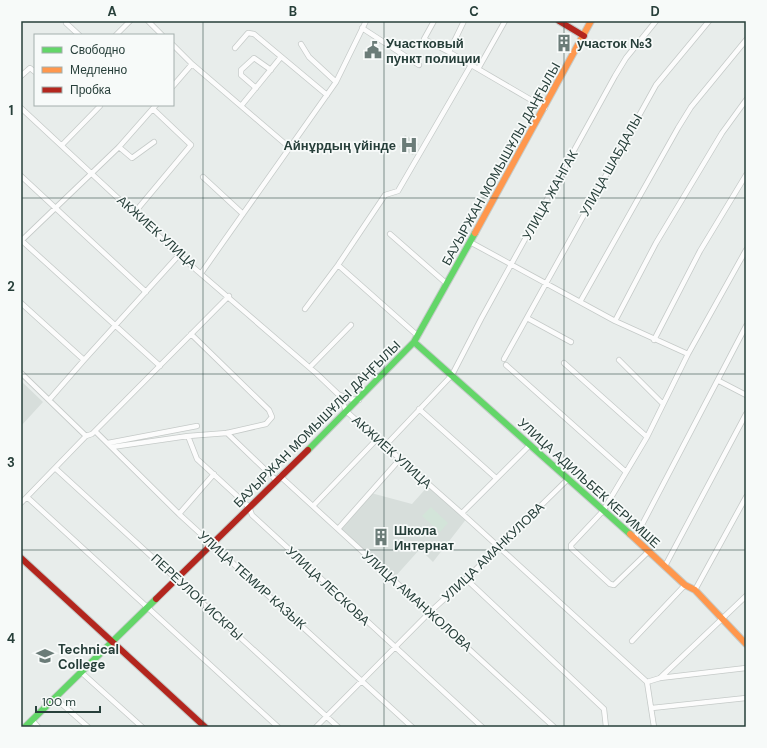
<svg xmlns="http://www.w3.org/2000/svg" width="767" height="748" font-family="'DM Sans',sans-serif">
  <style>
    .built { fill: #d7dedb }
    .green { fill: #d3e4d9 }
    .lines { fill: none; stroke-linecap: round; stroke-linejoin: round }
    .street-casing { stroke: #c5cac8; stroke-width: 6 }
    .fast-casing { stroke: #c5cbc9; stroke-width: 8 }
    .slow-casing { stroke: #c5cbc9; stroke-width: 8 }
    .jam-casing { stroke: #c5cbc9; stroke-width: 8 }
    .street { stroke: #fcfcfc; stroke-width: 4.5 }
    .fast { stroke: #63d668; stroke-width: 6 }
    .slow { stroke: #ff974d; stroke-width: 6 }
    .jam { stroke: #b3261e; stroke-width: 6 }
    .grid { fill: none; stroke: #273f3a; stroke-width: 1; stroke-opacity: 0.55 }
    .labels { text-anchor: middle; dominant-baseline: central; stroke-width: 3.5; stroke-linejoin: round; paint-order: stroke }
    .poi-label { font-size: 13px; font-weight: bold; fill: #273f3a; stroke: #f7faf9; text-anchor: start }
    .street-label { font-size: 13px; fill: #273f3a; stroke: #f7faf9 }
    .neatline { fill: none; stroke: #273f3a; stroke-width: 1.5 }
    .grid-label { font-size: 13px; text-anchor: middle; font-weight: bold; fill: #273f3a }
  </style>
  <rect width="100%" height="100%" fill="#e8edeb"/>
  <path class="built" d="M405 135 419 144 413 155 399 147Z
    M21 381 43 402 21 426Z
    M429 485 467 518 433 562 420 549 393 579 338 529 371 493 412 504Z"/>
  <path class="green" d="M431 507 448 523 440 532 422 516Z"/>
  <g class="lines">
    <g class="street-casing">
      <path id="street" d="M148 21 162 35
        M434 21 424 39 449 52
        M464 21 449 52 545 108
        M66 23 79 35
        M362 28 419 65
        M116 35 130 21
        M301 44 309 57 336 82
        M173 45 192 64 290 148
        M235 48 248 33 254 34 327 95
        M478 69 505 21
        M21 76 30 68 35 72
        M173 86 192 64
        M256 88 241 75V70L254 58 271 70
        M241 106 281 57
        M21 108 179 255 317 374 338 394 347 412 467 518 647 682 654 727
        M62 145 100 106
        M119 147 132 158 154 142
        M21 176 146 292
        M203 177 243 214
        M135 212 191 145 153 109
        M390 234 447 284
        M21 240 160 366
        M21 241 119 147 156 105
        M470 242 615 321 688 354
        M338 265 418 336
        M202 272 336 82 366 21
        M580 302 678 128 691 107 746 40
        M21 303 84 360 49 400
        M305 309 338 265 385 195 398 191 471 65
        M527 318 571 342
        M615 321 656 243 722 133 746 100
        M654 340 700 251 746 175
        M504 359 656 85 709 21
        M84 360 179 255
        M619 360 663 404
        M564 363 647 437
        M506 365 626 472
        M310 367 351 325
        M21 373 86 436
        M719 381 746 395
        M338 394 349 399 359 400
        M419 409 496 478
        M95 431 179 514 412 727
        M227 433 276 480
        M188 436 197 459 249 507 252 515 482 727
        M108 443 197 426
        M385 446 452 375 481 319 615 76 626 58 656 21
        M112 447 188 436 227 433 266 424 272 417 269 410 191 334
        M55 468 338 727
        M280 476 554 727
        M27 497 278 727
        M21 503 86 436 92 434 229 296
        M313 506 377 439
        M462 513 530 445
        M179 514 214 474
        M338 529 400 459
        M635 538 746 326
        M649 551 614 585 610 584 571 548V545L603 511 647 437 688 354 746 250
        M665 566 746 414
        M466 579 604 709 606 727
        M695 590 746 497
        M632 641 685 585
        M81 672 142 727
        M660 678 746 596
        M647 682 660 678 746 668
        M55 698 88 727
        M652 708 746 698
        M32 720 38 727
        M316 727 430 612 466 579 568 479"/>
    </g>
    <g class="fast-casing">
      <path id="fast" d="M414 342 630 534
        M308 450 414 342 475 233
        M25 727 156 599"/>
    </g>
    <g class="slow-casing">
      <path id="slow" d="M475 233 591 21
        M630 534 685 585 695 590 746 644"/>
    </g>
    <g class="jam-casing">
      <path id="jam" d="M559 21 584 36
        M21 558 205 727
        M156 599 308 450"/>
    </g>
    <use href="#street" class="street"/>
    <use href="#fast" class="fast"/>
    <use href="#slow" class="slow"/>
    <use href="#jam" class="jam"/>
  </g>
  <path class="grid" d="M203 21V727M384 21V727M564 21V727M21 198H746M21 374H746M21 550H746"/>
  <defs>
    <g id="building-bare" transform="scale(1.38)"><path d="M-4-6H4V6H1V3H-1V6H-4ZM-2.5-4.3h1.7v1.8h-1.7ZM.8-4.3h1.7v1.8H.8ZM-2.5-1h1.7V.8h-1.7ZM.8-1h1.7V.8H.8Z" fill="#6b7c78" stroke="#f7faf9" stroke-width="2.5" paint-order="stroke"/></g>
    <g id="civic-bare" transform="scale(1.38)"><path d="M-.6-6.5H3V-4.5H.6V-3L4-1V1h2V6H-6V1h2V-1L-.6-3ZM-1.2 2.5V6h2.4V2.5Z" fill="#6b7c78" stroke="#f7faf9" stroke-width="2.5" paint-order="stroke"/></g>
    <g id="hospital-bare" transform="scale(1.38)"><path d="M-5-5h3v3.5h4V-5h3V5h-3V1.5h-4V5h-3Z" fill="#6b7c78" stroke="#f7faf9" stroke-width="2.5" paint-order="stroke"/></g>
    <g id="university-bare" transform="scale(1.38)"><path d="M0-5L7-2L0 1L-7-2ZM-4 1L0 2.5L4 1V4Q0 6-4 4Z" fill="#6b7c78" stroke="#f7faf9" stroke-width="2.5" paint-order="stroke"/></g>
  </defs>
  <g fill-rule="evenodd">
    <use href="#building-bare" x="564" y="43"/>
    <use href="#civic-bare" x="373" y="50"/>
    <use href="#hospital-bare" x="409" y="145"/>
    <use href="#building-bare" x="381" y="537"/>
    <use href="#university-bare" x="45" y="656"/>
  </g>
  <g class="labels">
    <g class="poi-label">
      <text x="386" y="43">Участковый<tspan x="386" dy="15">пункт полиции</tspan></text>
      <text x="577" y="43">участок №3</text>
      <text x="396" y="145" text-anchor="end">Айнұрдың үйінде</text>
      <text x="394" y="530">Школа<tspan x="394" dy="15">Интернат</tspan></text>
      <text x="58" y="649">Technical<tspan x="58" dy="15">College</tspan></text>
    </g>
    <g class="street-label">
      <text transform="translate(501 164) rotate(-61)">БАУЫРЖАН МОМЫШҰЛЫ ДАҢҒЫЛЫ</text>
      <text transform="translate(611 165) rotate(-61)">УЛИЦА ШАБДАЛЫ</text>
      <text transform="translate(550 195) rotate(-61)">УЛИЦА ЖАНГАК</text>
      <text transform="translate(157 232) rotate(42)">АКЖИЕК УЛИЦА</text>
      <text transform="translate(317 424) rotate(-45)">БАУЫРЖАН МОМЫШҰЛЫ ДАҢҒЫЛЫ</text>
      <text transform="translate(392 452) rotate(42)">АКЖИЕК УЛИЦА</text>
      <text transform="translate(589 483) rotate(42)">УЛИЦА АДИЛЬБЕК КЕРИМШЕ</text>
      <text transform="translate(493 552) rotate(-44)">УЛИЦА АМАНКУЛОВА</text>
      <text transform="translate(252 580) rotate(42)">УЛИЦА ТЕМИР КАЗЫК</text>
      <text transform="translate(328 586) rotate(43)">УЛИЦА ЛЕСКОВА</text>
      <text transform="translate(197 597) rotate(43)">ПЕРЕУЛОК ИСКРЫ</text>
      <text transform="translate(417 601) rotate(42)">УЛИЦА АМАНЖОЛОВА</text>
    </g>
  </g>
  <rect width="767" height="748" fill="none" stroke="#f7faf9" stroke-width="44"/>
  <rect x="34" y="34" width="140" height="72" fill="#f7faf9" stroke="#a4afad"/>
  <rect x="42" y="47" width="20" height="6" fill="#63d668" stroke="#a4afad"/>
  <text x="70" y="54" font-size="12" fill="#273f3a">Свободно</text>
  <rect x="42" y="67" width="20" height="6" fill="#ff974d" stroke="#a4afad"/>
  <text x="70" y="74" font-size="12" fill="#273f3a">Медленно</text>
  <rect x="42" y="87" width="20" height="6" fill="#b3261e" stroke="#a4afad"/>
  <text x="70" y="94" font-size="12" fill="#273f3a">Пробка</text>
  <path d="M36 706v6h64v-6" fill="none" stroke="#273f3a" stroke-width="2"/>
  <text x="42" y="706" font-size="12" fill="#273f3a" stroke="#f7faf9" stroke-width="3" paint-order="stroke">100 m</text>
  <rect x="22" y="22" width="723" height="704" class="neatline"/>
  <g class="grid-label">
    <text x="112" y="16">A</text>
    <text x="293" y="16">B</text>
    <text x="474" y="16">C</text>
    <text x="655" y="16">D</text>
    <text x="11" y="115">1</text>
    <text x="11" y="291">2</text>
    <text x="11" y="467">3</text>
    <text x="11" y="643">4</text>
  </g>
</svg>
